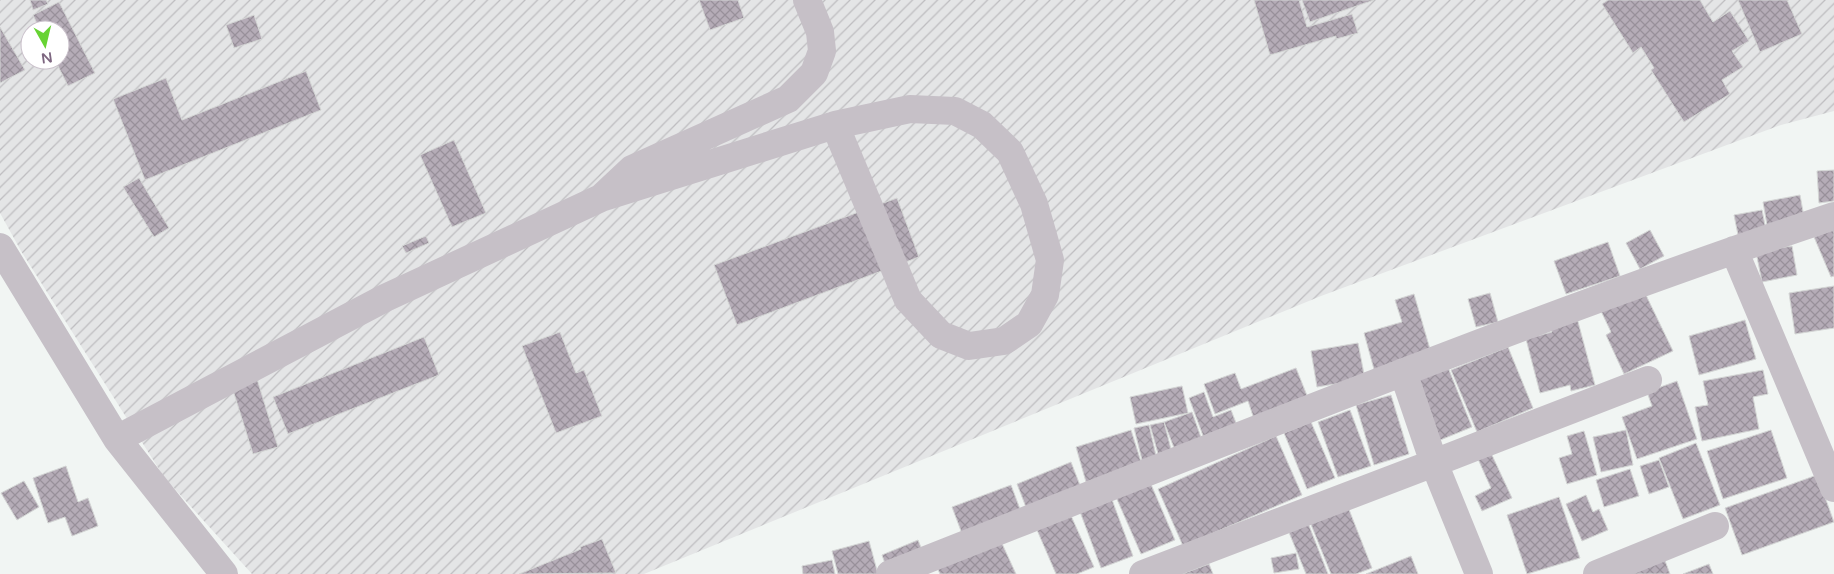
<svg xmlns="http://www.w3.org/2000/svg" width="1834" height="574" font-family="'Varela Round',sans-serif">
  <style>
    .industrial { fill: url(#industrial-furrows); fill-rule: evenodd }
    .building { fill: url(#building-cross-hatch); stroke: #d4d6d5 }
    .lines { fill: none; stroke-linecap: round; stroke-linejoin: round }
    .street { stroke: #c6c0c7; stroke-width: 28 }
  </style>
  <defs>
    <pattern id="industrial-furrows" width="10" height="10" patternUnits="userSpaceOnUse" patternTransform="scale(1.25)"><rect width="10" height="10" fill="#e4e5e6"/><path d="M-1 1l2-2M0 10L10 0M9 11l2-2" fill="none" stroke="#bebdc0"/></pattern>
    <pattern id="building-cross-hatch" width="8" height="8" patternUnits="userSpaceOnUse" patternTransform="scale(1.25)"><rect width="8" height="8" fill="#b5acb7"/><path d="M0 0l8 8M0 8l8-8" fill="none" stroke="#98909a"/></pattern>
  </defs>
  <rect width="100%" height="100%" fill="#f1f5f3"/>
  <path class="industrial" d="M0 0H1834V111L1781 125 1321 296 644 574H252L164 477 21 251 0 213ZM30 30H60V60H30Z"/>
  <path class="building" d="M30 0H46L48 4 33 10Z
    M699 0H738L744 18 710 30Z
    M1254 0H1299L1307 27 1352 14 1358 33 1336 39V36L1270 55Z
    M1302 0H1374L1310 22Z
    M1608 0H1700L1713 22 1730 11 1749 41 1732 51 1743 67 1722 80 1730 94 1684 122 1651 70 1654 68 1641 47 1633 53 1602 4Z
    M1738 0H1787L1802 34 1760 52Z
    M59 2 95 73 68 86 55 60H60V30H40L33 15Z
    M254 15 262 39 234 48 226 25Z
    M0 27 25 70 0 83Z
    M306 71 321 110 145 180 113 99 166 78 182 120Z
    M454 140 486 213 452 227 420 155Z
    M1834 170V201L1819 203 1817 171Z
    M139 178 169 228 154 237 123 187Z
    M1800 195 1804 217 1767 225 1763 202Z
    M897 198 919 257 737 325 714 265Z
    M1762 210 1766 230 1738 235 1734 215Z
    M1834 229V276L1831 277 1814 237Z
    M1650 230 1664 256 1640 269 1626 243Z
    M426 236 429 243 406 253 402 246Z
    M1608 242 1620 276 1566 294 1554 261Z
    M1792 246 1797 275 1762 282 1756 252Z
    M1834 286V328L1795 334 1789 293Z
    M1643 289 1673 351 1624 374 1606 335 1611 332 1600 309Z
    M1490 293 1498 322 1476 327 1468 299Z
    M1414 294 1432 356 1375 373 1364 333 1402 322 1395 300Z
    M1577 318 1595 385 1571 391 1570 385 1540 393 1526 339 1552 332 1550 325Z
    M1745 320 1756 359 1699 375 1689 336Z
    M560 332 576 373 584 370 602 416 556 433 522 346Z
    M424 337 439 375 288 434 273 397Z
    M1358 343 1365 379 1317 387 1311 351Z
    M1508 347 1533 408 1477 432 1451 370Z
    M1447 365 1472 427 1433 443 1417 377Z
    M1296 368 1308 398 1254 419 1248 401 1215 414 1204 384 1235 373 1241 389Z
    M1763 370 1768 394 1753 397 1759 429 1702 441 1695 407 1708 405 1703 381Z
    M257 379 278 447 253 454 232 387Z
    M1677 381 1697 439 1637 459 1622 417 1652 406 1647 392Z
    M1182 386 1188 413 1136 424 1130 397Z
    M1204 392 1213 417 1231 410 1238 428 1205 441 1189 398Z
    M1391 395 1409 454 1374 465 1356 405Z
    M1350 410 1371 466 1338 477 1318 422Z
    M1192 412 1203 443 1176 453 1164 422Z
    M1164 422 1173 457 1160 461 1150 425Z
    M1311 422 1335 478 1307 489 1284 433Z
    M1149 425 1158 464 1144 468 1134 428Z
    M1131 430 1142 465 1086 482 1076 447Z
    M1626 430 1633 465 1601 472 1593 437Z
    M1771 430 1787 478 1723 499 1707 451Z
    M1584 431 1597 475 1567 484 1559 458 1572 454 1567 436Z
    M1276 436 1302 495 1183 546 1158 489Z
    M1696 443 1720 505 1683 519 1659 458Z
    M1491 453 1512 498 1482 511 1475 496 1491 488 1478 459Z
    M1659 460 1669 487 1649 494 1640 466Z
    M1071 462 1083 493 1029 515 1017 484Z
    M66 466 78 502 88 498 98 526 72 536 65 517 48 523 33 478Z
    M1630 469 1639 496 1604 507 1596 480Z
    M1817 475 1834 522 1742 555 1725 508Z
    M24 481 39 507 17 520 1 493Z
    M1150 482 1175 540 1141 554 1116 497Z
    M1011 485 1023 517 964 539 952 507Z
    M1586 495 1593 512 1599 509 1608 530 1582 541 1566 504Z
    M1111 497 1133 556 1101 568 1079 509Z
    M1559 497 1580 558 1527 574 1507 515Z
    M1348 507 1372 568 1356 574H1331L1310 522Z
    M1068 509 1094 567 1077 574H1056L1034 523Z
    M1308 523 1328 574H1306L1288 530Z
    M999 537 1016 574H940L936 565Z
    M602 539 616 573 519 574 581 549 580 547Z
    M918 540 924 555 887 569 882 555Z
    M869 541 878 574H838L832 551Z
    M1296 553 1299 569 1274 573 1271 558Z
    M1411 556 1418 574H1366Z
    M1664 558 1670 574H1612Z
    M832 560 835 574H803L802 566Z
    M1209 564 1213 574H1182Z
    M1709 564 1713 574H1683Z"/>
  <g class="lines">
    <path class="street" d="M601 198 835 125 910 109 955 111 982 125 1010 152 1034 204 1050 260 1045 295 1029 324 1004 341 969 346 941 335 908 300 835 125
      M0 247 117 439 224 574
      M1734 250 1834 488
      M1403 372 1434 463 1648 380
      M117 439 385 298 601 198 632 169 788 99 814 73 822 51 820 32 807 0
      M890 574C1203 451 1515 323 1834 216
      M1143 574 1434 463 1479 574
      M1597 574 1715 526"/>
  </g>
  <g transform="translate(45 45) rotate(172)"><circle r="24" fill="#ffffff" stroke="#cbc2cc"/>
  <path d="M0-4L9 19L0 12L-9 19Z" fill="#67d333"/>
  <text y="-8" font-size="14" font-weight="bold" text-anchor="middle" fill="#7d6680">N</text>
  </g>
</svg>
